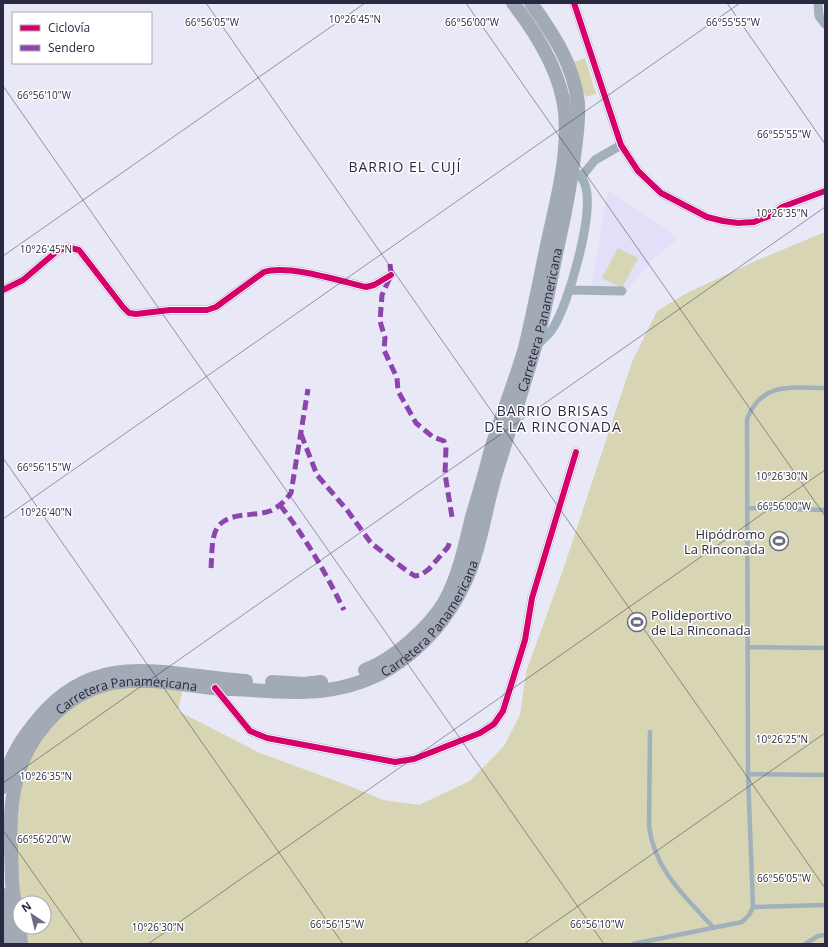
<svg xmlns="http://www.w3.org/2000/svg" width="828" height="947" font-family="'Open Sans',sans-serif">
  <style>
    .built { fill: #e1e0f8 }
    .green { fill: #d7d5b4; fill-rule: evenodd }
    .lines { fill: none; stroke-linecap: round; stroke-linejoin: round }
    .lane { stroke: #a2b0bb; stroke-width: 4.5 }
    .street { stroke: #a2b0bb; stroke-width: 9 }
    .primary { stroke: #a1aab5; stroke-width: 14 }
    .quiet { stroke: #8e44ad; stroke-width: 5; stroke-dasharray: 10 5; stroke-linecap: butt }
    .cycleway-casing { stroke: #fff; stroke-width: 8 }
    .cycleway { stroke: #d6006c; stroke-width: 6 }
    .ticks { fill: none; stroke: #2a2942; stroke-width: 1; stroke-opacity: 0.45 }
    .labels { text-anchor: middle; dominant-baseline: central; stroke-width: 3; stroke-linejoin: round; paint-order: stroke }
    .street-label { font-size: 13px; fill: #2a2942; stroke: #fff }
    .poi-label { font-size: 13px; fill: #2a2942; stroke: #fff; text-anchor: end }
    .neighbourhood-label { font-size: 14px; letter-spacing: 1px; fill: #2a2942; stroke: #fff }
    .ticks-label { font-size: 10px; text-anchor: middle; fill: #2a2942; stroke: #fff; stroke-width: 3; stroke-linejoin: round; paint-order: stroke }
  </style>
  <rect width="100%" height="100%" fill="#e8e8f7"/>
  <path class="built" d="M608 191 678 238 652 260 622 296 591 293Z"/>
  <path class="green" d="M585 58 596 94 585 97 574 62Z
    M825 232V944H21L10 828 32 743 91 689 184 684 178 711 260 753 347 785 383 800 419 805 470 781 504 746 520 715 526 672 562 573 632 362 657 311 685 294 751 263ZM20 903H44V927H20Z
    M618 248 638 258 622 288 602 278Z"/>
  <g class="lines">
    <path class="lane" d="M748 508 825 510
      M748 647 825 648
      M650 732 649 826C654 869 685 897 713 927
      M748 774 825 775
      M753 907 748 774 747 419C762 381 791 388 825 388
      M633 944 742 922 749 915 753 907 825 905
      M805 944 818 936 825 935"/>
    <path class="street" d="M574 3 621 145 638 171 661 193 707 217 723 221 738 223 754 222 772 215 782 207 825 191
      M818 3 819 16 825 24
      M582 176 595 160 621 145
      M3 290 23 280 56 252 66 247 79 250 123 307 129 313 136 314 170 310H207L216 307 264 272C288 264 340 281 366 287L374 285 391 275
      M570 290 622 291
      M536 346C542 340 549 335 553 328 569 303 593 217 586 188 584 179 580 175 572 169
      M215 688 250 731 267 738 395 762 414 759 480 733 494 724 503 711 525 640 532 598 576 452"/>
    <g class="primary">
      <path d="M365 670C393 660 430 627 445 601 459 575 465 546 472 517 478 496 485 474 490 453 500 418 515 383 525 348 534 311 541 273 549 236 558 195 569 154 565 112 561 72 537 34 513 3"/>
      <path d="M272 682 304 684 321 682"/>
      <path d="M3 787C8 760 21 739 39 718 98 647 167 676 246 681"/>
      <path d="M3 895 8 944"/>
      <path id="s1" d="M21 944C20 926 16 910 13 892 11 879 12 865 11 852 8 799 15 752 56 713 103 668 153 681 212 688 225 689 238 689 251 690 302 694 346 695 392 667 424 646 448 618 464 584 480 552 485 510 495 476 508 434 522 392 534 350 545 314 551 277 559 240 566 210 571 180 575 149 577 134 579 119 578 103 574 65 553 34 531 3"/>
    </g>
    <path class="quiet" d="M390 264 391 275 382 295 380 321 385 338 384 350 397 378 398 391 416 423 433 437 444 441 446 447 445 474 452 517
      M301 434 317 475 347 510 371 543 407 571 415 576 421 575 429 569 448 547 450 541
      M280 505C307 540 324 570 344 610
      M211 568C212 557 211 538 217 528 228 511 254 517 270 511 279 507 285 501 291 493L308 389"/>
    <g class="cycleway-casing">
      <path id="cycleway" d="M574 3 621 145 638 171 661 193 707 217 723 221 738 223 754 222 772 215 782 207 825 191
        M3 290 23 280 56 252 66 247 79 250 123 307 129 313 136 314 170 310H207L216 307 264 272C288 264 340 281 366 287L374 285 391 275
        M215 688 250 731 267 738 395 762 414 759 480 733 494 724 503 711 525 640 532 598 576 452"/>
    </g>
    <use href="#cycleway" class="cycleway"/>
  </g>
  <path class="ticks" d="M206 3 825 888M466 3 825 516M727 3 825 144M3 86 604 944M3 256 365 3M3 458 343 944M3 519 740 3M3 783 825 207M3 830 83 944M148 944 825 470M524 944 825 733"/>
  <defs>
    <g id="stadium-ring" transform="scale(1)"><circle r="9.5" fill="#fff" stroke="#6c6c81" stroke-width="1.5"/><path d="M0-5a6.5 5 0 1 0 0 10a6.5 5 0 1 0 0-10ZM-3.5-1.8h7v3.6h-7Z" fill="#6c6c81"/></g>
  </defs>
  <g fill-rule="evenodd">
    <use href="#stadium-ring" x="779" y="541"/>
    <use href="#stadium-ring" x="637" y="622"/>
  </g>
  <g class="labels">
    <g class="street-label">
      <text stroke="none"><textPath href="#s1" startOffset="980">Carretera Panamericana</textPath></text>
      <text stroke="none"><textPath href="#s1" startOffset="656">Carretera Panamericana</textPath></text>
      <text stroke="none"><textPath href="#s1" startOffset="320">Carretera Panamericana</textPath></text>
    </g>
    <g class="poi-label">
      <text x="765" y="534">Hipódromo<tspan x="765" dy="15">La Rinconada</tspan></text>
      <text x="651" y="615" text-anchor="start">Polideportivo<tspan x="651" dy="15">de La Rinconada</tspan></text>
    </g>
    <g class="neighbourhood-label">
      <text x="405" y="166">BARRIO EL CUJÍ</text>
      <text x="553" y="410">BARRIO BRISAS<tspan x="553" dy="16">DE LA RINCONADA</tspan></text>
    </g>
  </g>
  <g class="ticks-label">
    <text x="355" y="23">10°26'45"N</text>
    <text x="472" y="26">66°56'00"W</text>
    <text x="733" y="26">66°55'55"W</text>
    <text x="212" y="26">66°56'05"W</text>
    <text x="44" y="99">66°56'10"W</text>
    <text x="784" y="138">66°55'55"W</text>
    <text x="782" y="217">10°26'35"N</text>
    <text x="46" y="253">10°26'45"N</text>
    <text x="44" y="471">66°56'15"W</text>
    <text x="782" y="480">10°26'30"N</text>
    <text x="784" y="510">66°56'00"W</text>
    <text x="46" y="516">10°26'40"N</text>
    <text x="782" y="743">10°26'25"N</text>
    <text x="46" y="780">10°26'35"N</text>
    <text x="44" y="843">66°56'20"W</text>
    <text x="784" y="882">66°56'05"W</text>
    <text x="337" y="928">66°56'15"W</text>
    <text x="597" y="928">66°56'10"W</text>
    <text x="158" y="931">10°26'30"N</text>
  </g>
  <rect width="828" height="947" fill="none" stroke="#2a2942" stroke-width="8"/>
  <rect x="12" y="12" width="140" height="52" fill="#ffffff" stroke="#aaa9b3"/>
  <rect x="20" y="25" width="20" height="6" fill="#d6006c" stroke="#aaa9b3"/>
  <text x="48" y="32" font-size="12" fill="#2a2942">Ciclovía</text>
  <rect x="20" y="45" width="20" height="6" fill="#8e44ad" stroke="#aaa9b3"/>
  <text x="48" y="52" font-size="12" fill="#2a2942">Sendero</text>
  <g transform="translate(32 915) rotate(325)"><circle r="19" fill="#ffffff" stroke="#aaa9b3"/>
  <path d="M0-3L7 15L0 10L-7 15Z" fill="#6c6c81"/>
  <text y="-6" font-size="11" font-weight="bold" text-anchor="middle" fill="#2a2942">N</text>
  </g>
</svg>
